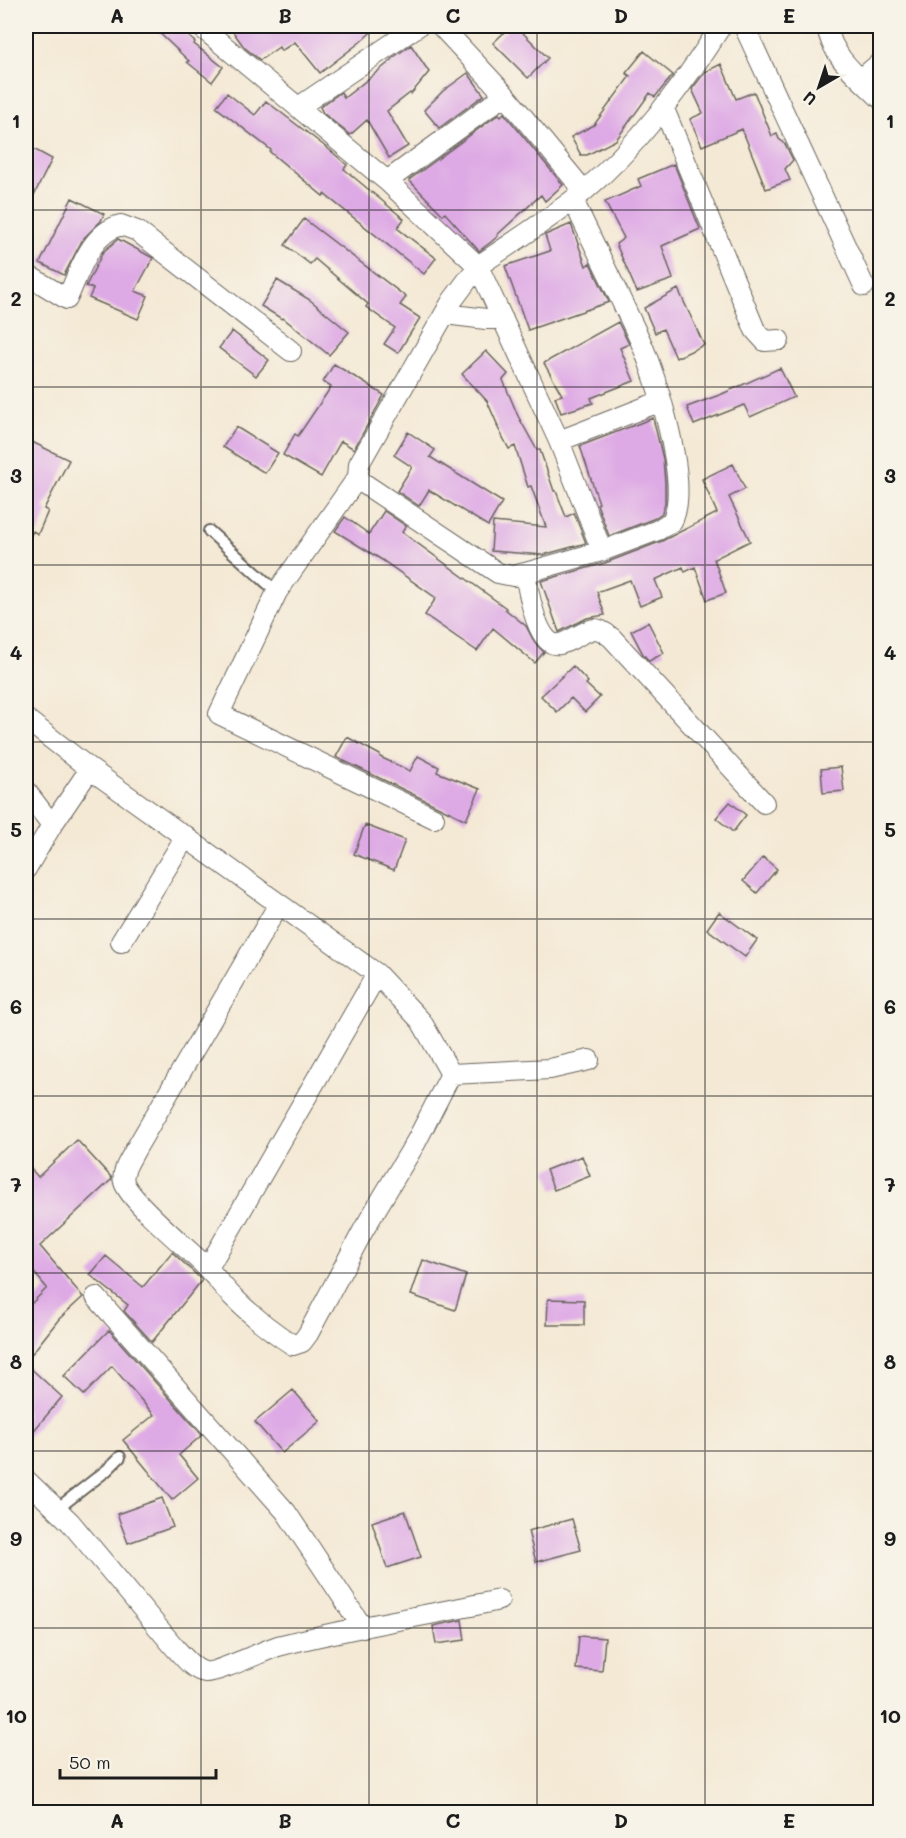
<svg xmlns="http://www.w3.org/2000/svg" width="906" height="1838" font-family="Mali,sans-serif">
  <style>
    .building { fill: #deaae5 }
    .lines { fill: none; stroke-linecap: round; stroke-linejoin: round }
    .service-casing { stroke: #68645d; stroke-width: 14 }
    .minor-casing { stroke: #68645d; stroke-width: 22 }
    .service { stroke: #fff; stroke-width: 10 }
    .minor { stroke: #fff; stroke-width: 20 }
    .grid { fill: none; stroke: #1c1c1c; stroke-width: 1.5; stroke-opacity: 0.55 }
    .neatline { fill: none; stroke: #1c1c1c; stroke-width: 2 }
    .grid-label { font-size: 20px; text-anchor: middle; font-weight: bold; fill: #1c1c1c }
  </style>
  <rect width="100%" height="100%" fill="#f7f3e8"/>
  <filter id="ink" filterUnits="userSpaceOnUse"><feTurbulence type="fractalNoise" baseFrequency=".0167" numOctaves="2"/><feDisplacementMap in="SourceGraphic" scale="12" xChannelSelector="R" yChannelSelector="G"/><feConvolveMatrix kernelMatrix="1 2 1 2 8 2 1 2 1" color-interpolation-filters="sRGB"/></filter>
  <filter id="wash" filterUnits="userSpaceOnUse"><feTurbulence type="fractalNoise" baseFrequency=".008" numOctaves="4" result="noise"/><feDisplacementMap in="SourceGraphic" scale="24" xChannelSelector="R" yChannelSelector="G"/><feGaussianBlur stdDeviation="1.35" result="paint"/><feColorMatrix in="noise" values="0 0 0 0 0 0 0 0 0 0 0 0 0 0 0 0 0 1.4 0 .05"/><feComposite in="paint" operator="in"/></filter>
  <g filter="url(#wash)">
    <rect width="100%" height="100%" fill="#f4e9d5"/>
    <g id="blocks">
      <path class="building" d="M152 26H171L181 33 183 31 195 42 194 44 223 67 212 82 187 62 189 61Z
        M229 26H378L359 43 320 73 295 42 281 51 279 47 260 60 244 47Z
        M511 26H516L548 58 528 78 493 43Z
        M411 45 429 72 411 94 410 93 387 111 408 146 389 158 367 120 350 135 323 113 320 107 341 92 344 98 392 60 391 59Z
        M644 51 673 75 655 97 650 93 616 140 587 155H581L571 137 594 125 630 76 626 73Z
        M721 64 736 99 754 92 772 136 777 134 779 139 785 144 793 160 785 169 790 180 766 189 742 129 702 146 690 119 703 113 692 89 705 72Z
        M468 73 484 95 439 128 424 110 443 91Z
        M227 93 255 115 266 101 331 151 347 165 344 169 404 219 397 228 436 258 424 274 324 194 323 196 270 152 271 150 216 107Z
        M504 113 563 185 545 201 541 195 497 235 498 236 491 242 479 251 445 213 443 215 409 180 499 114 501 116Z
        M26 145 52 159 26 211Z
        M674 164 700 229 662 246 673 279 637 292 616 244 624 238 605 202 641 186 638 179Z
        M72 198 104 214 101 221 83 239 64 275 40 263Z
        M304 219 406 297 400 305 420 318 398 353 384 344 395 328 366 307 368 304 315 259 310 264 285 245Z
        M571 224 586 266 590 263 609 302 528 330 505 266 550 251 545 235Z
        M118 239 153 258 135 291 148 296 138 319 89 298 93 289 86 286 103 252Z
        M277 280 310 300 349 332 329 355 283 318 282 319 261 306Z
        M678 289 704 345 676 358 663 329 655 333 644 308Z
        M618 322 629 344 620 348 634 381 591 398 593 403 561 413 555 397 562 395 544 363Z
        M232 331 269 360 256 376 219 348Z
        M486 351 508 374 503 380 518 416 537 450H540L554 491H556L566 517 574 513 586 543 543 555 491 551 493 522 546 527 531 486 528 487 515 446 509 449 497 426H498L487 401 462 374Z
        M334 364 384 395 354 449 341 441 321 477 283 455 295 434 298 436 331 387 323 382Z
        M780 368 794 397 750 417 744 405 694 425 687 407 722 394Z
        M653 418 663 459 665 483V503L662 513 653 519 609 536 597 504 599 503 580 446Z
        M236 427 278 453 265 473 223 447Z
        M408 432 435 450 430 457 502 502 488 526 429 490 419 506 397 491 412 467 394 455Z
        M30 441 69 460 44 509 48 511 38 534 33 531 26 545V450Z
        M733 464 745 489 729 497 750 541 714 559 726 593 707 600 695 567 685 572 683 567 655 580 662 597 640 606 630 580 597 592 605 615 587 618 559 632 541 581 605 563 662 541 717 513 702 479Z
        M384 511 406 526 402 532 506 608 505 609 526 626 535 643 544 652 535 663 493 628 477 651 425 615 436 598 382 560 335 531 345 517 369 534Z
        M648 622 664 653 649 661 643 654 631 631Z
        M573 666 588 682 586 684 600 697 585 712 571 698 557 712 541 696Z
        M347 737 380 755V757L410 771 418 756 439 767 437 772 480 789 466 820 336 757Z
        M841 767 844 791 823 793 821 769Z
        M730 802 746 815 733 832 716 818Z
        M365 825 405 840 394 870 354 854Z
        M763 857 777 869 757 893 743 881Z
        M719 912 757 940 745 957 707 929Z
        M77 1140 111 1177 112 1179 40 1246 83 1297 59 1319 26 1361V1309L47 1288 26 1263V1163L38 1177Z
        M582 1156 590 1176 554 1190 546 1170Z
        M172 1252 202 1280 152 1342 124 1311 128 1305 90 1275 106 1256 143 1287Z
        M423 1260 466 1275 455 1310 411 1295Z
        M548 1299 584 1300V1325H547Z
        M109 1330 202 1435 179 1455 198 1478 172 1500 123 1440 154 1415 112 1366 84 1395 64 1376Z
        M26 1364 62 1397 26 1440Z
        M293 1390 320 1421 282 1453 255 1422Z
        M162 1498 173 1527 128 1543 117 1514Z
        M405 1511 421 1557 387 1568 372 1522Z
        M572 1519 581 1550 536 1562 528 1531Z
        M462 1620 465 1640 436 1644 433 1626Z
        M579 1636 605 1638 602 1671 576 1669Z"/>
    </g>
  </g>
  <g filter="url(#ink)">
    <use href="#blocks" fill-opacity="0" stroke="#68645d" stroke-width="1.5"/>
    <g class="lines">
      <g class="service-casing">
        <path id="service" d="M209 531 277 592
          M57 1509 107 1470 120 1457"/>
      </g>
      <g class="minor-casing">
        <path id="minor" d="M200 26 387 181
          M441 26 505 95 387 181 478 266C513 242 550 219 583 192 639 145 682 86 721 26
          M744 26 864 286
          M827 26C832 58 858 76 880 98
          M861 79 880 63
          M505 95 584 191
          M300 106 418 26
          M664 109 755 330 765 341 779 340
          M573 200C595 247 618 293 640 340 656 376 691 485 672 521L658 530 602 551 559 441 478 266 452 301 396 399 359 464 358 477 363 483 498 573 513 576 525 573 602 551
          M26 274 67 299C79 273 90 233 121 225L137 231 291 351
          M445 314 486 319H503
          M559 441 661 401
          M358 477 277 592 219 714 434 818
          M525 573C528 589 537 649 560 644 572 641 584 630 595 629 601 629 608 635 612 638L764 803
          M26 719 90 769 377 974 421 1021 451 1074 416 1142 364 1229 308 1334 302 1342 293 1345C271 1331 250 1314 232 1296 223 1287 216 1277 207 1268 190 1250 130 1202 124 1182 121 1172 130 1160 134 1152L279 904
          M26 791 52 825
          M26 869 52 825 90 769
          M121 942 186 836
          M451 1074 550 1069 589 1060
          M208 1268 377 974
          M96 1297 286 1512 363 1628
          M26 1480 70 1522 176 1649C184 1657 193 1670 205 1672 215 1674 263 1651 278 1646 351 1627 426 1616 499 1600"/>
      </g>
      <use href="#service" class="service"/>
      <use href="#minor" class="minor"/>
    </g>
  </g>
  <path class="grid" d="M201 26V1812M369 26V1812M537 26V1812M705 26V1812M26 210H880M26 387H880M26 565H880M26 742H880M26 919H880M26 1096H880M26 1273H880M26 1451H880M26 1628H880"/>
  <rect width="906" height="1838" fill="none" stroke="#f7f3e8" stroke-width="66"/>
  <g transform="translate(819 87) rotate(219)" stroke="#f7f3e8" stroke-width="4.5" paint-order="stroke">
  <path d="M0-4.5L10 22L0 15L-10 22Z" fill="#1c1c1c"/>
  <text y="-9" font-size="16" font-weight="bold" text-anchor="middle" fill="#1c1c1c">U</text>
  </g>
  <path d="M60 1769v9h156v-9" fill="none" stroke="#1c1c1c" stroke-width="3"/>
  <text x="69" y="1769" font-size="18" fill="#1c1c1c" stroke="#f7f3e8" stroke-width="4.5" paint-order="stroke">50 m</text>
  <rect x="33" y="33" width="840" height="1772" class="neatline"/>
  <g class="grid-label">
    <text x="117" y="23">A</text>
    <text x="285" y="23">B</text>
    <text x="453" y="23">C</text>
    <text x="621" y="23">D</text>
    <text x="789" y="23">E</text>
    <text x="16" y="128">1</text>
    <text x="890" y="128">1</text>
    <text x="16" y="306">2</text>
    <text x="890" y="306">2</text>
    <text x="16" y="483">3</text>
    <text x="890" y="483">3</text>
    <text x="16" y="660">4</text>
    <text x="890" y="660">4</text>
    <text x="16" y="837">5</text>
    <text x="890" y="837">5</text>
    <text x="16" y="1014">6</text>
    <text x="890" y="1014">6</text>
    <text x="16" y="1192">7</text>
    <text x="890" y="1192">7</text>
    <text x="16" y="1369">8</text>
    <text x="890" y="1369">8</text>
    <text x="16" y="1546">9</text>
    <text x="890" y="1546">9</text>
    <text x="16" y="1723">10</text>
    <text x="890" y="1723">10</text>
    <text x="117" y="1828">A</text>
    <text x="285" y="1828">B</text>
    <text x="453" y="1828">C</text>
    <text x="621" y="1828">D</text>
    <text x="789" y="1828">E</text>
  </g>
</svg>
